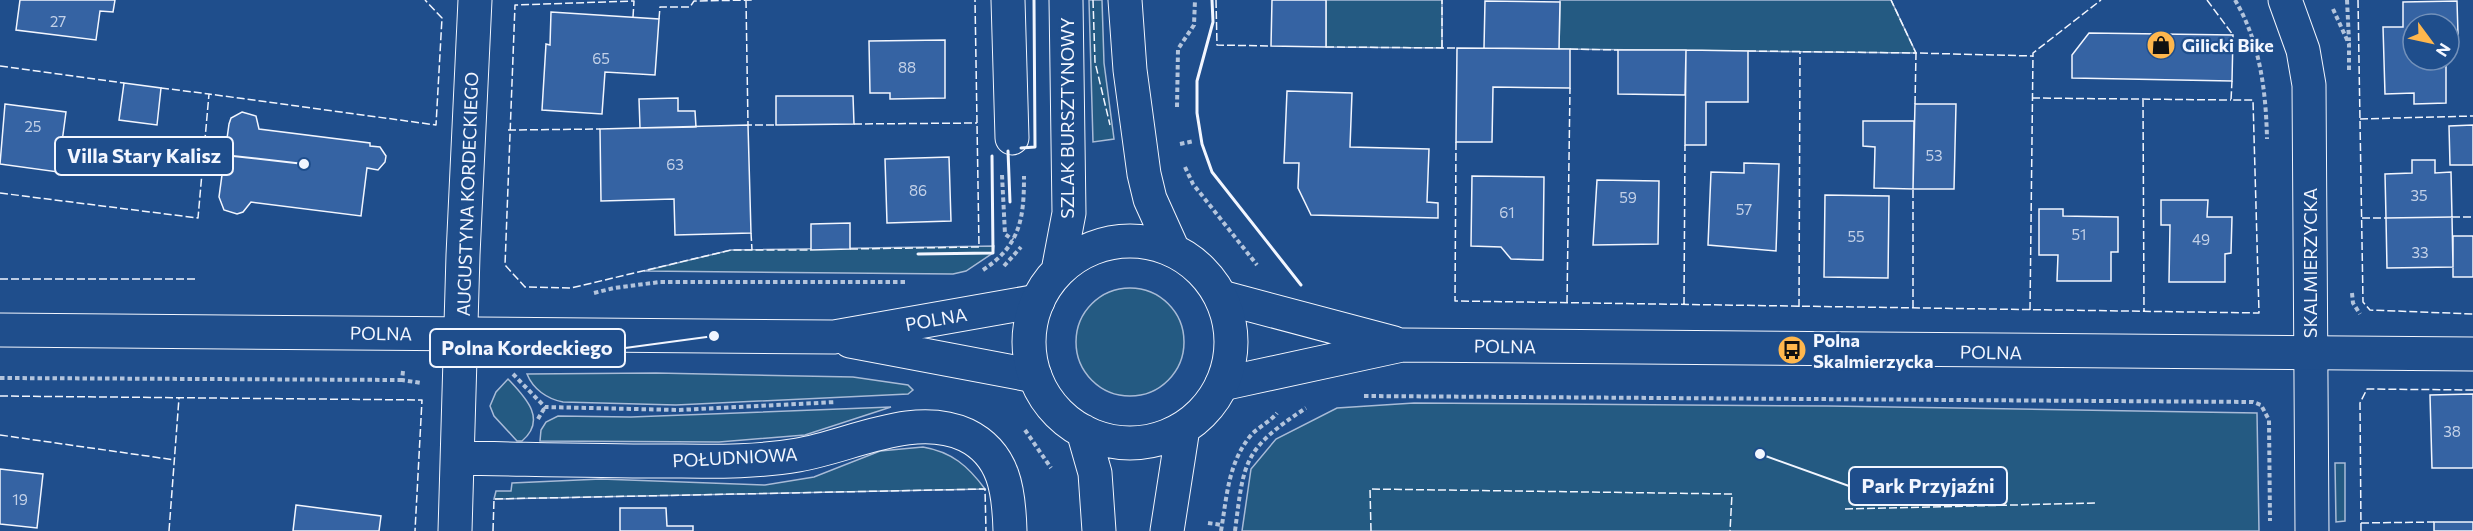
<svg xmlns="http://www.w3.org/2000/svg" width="2473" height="531" font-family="Commissioner,sans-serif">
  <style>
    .green { fill: #245a82; stroke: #a8bbd7; stroke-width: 1.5 }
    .building { fill: #3563a3; stroke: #f2f6ff; stroke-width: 1.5 }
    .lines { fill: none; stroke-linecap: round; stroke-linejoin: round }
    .minor-casing { stroke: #f2f6ff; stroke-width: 35 }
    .tertiary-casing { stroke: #f2f6ff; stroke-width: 35 }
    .secondary-casing { stroke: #f2f6ff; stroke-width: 35 }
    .path { stroke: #b3c4dc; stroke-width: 4; stroke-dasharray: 4.5 3; stroke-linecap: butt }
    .minor { stroke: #1f4e8c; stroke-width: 33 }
    .tertiary { stroke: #1f4e8c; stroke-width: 33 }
    .secondary { stroke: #1f4e8c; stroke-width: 33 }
    .fence { stroke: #f2f6ff; stroke-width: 1.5; stroke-dasharray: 8 3; stroke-linecap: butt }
    .wall { stroke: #f2f6ff; stroke-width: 3 }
    .labels { text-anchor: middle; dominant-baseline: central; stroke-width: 4.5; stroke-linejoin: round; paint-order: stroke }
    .number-label { font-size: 15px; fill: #c3d1e8 }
    .poi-label { font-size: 18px; font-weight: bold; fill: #f2f6ff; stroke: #1f4e8c; text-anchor: start }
    .street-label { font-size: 18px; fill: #f2f6ff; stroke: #1f4e8c }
    .leader { fill: none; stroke: #f2f6ff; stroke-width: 2 }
    .callout-dot { fill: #f2f6ff; stroke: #1f4e8c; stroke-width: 2 }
    .callout { fill: #1f4e8c; stroke: #f2f6ff; stroke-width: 2 }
    .callout-label { font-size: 20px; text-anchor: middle; font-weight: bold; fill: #f2f6ff }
  </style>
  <rect width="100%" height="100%" fill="#1f4e8c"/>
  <path class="green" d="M1089 0H1102L1104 63 1114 139 1093 142Z
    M1326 0H1442V48L1326 47Z
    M1560 0H1891L1916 53 1559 49Z
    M994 246 993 253 966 271 953 274 644 271 731 250Z
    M1076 342a54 54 0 1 1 108 0a54 54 0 1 1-108 0Z
    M656 373 853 377 908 385 913 390 908 394 676 405 563 402C547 399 533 389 527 374Z
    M508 379C524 396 548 419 522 441H517L494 416 490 406 496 392Z
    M1414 403 1829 406 2257 413 2259 531H1242L1251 469 1276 439 1337 408Z
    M891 407 805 435 719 442 540 441 541 430 546 422 558 416 631 417Z
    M923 447C952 452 968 466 985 489L494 499 496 491H511L512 483 601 479 765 485 814 477 880 451Z
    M2335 463H2345V521L2336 522Z"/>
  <path class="building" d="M20 0H115L113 12 100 11 96 40 16 30Z
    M1272 0H1326V47L1271 46Z
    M1485 1 1560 2 1559 49 1484 48Z
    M2457 1 2458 34 2449 35V24H2413V60H2446V103L2414 104V93L2385 94 2383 27H2403V2Z
    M551 12 659 19 655 75 605 72 602 114 542 110 546 44 550 45Z
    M2089 33 2233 35 2232 81 2072 78V55Z
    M945 40V98L890 99V93H870L869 41Z
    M1457 48 1570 49V88L1493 87 1492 142H1456Z
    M1618 50H1686L1685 95 1618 94Z
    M1686 50 1748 51V102H1706V145H1685Z
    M124 83 161 88 157 125 119 120Z
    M1287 91 1352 93 1350 147 1429 149 1427 202 1438 203V218L1311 215 1298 188 1299 163H1284Z
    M776 96H853L854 124 776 125Z
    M678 98V111H695L696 127 640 128 639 99Z
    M5 104 66 112 58 172 0 164Z
    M1915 104H1956L1954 189H1913Z
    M242 112 256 116 259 129 370 143V146L380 147 386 156 385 162 378 170 367 168 361 216 251 202 243 212 237 214 224 210 219 197 229 124 231 118Z
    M1863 121H1914L1913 189 1874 188 1875 147 1863 146Z
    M748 125 751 233 675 235 674 199 601 201 600 129Z
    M2473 125V165H2450L2449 126Z
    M949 157 951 221 887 223 885 159Z
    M2412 160H2435V173L2451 172 2452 217 2386 218 2385 174 2412 173Z
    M1744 163 1779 164 1776 251 1708 245 1711 172 1744 173Z
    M1472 176 1544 177 1543 260 1511 259 1501 247 1471 246Z
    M1597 180 1659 181 1658 244 1593 245Z
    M1825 195 1889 196 1888 278 1824 277Z
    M2161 200H2208L2207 217H2232L2231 253 2225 254V282H2169L2170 225H2161Z
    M2039 209H2063V216L2118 217V252H2111V281H2057L2058 255H2039Z
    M2452 217 2453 267 2387 268 2386 218Z
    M850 223V249L811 250V224Z
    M2453 236H2473V277H2453Z
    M2473 394V468H2432L2430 395Z
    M0 469 43 474 37 528 0 524Z
    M296 505 381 516 379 531H293Z
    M620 508H666L667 526H693V531H620Z
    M2434 522H2473V531H2434Z"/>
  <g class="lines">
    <g class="minor-casing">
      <path id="minor" d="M1008 0 1012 138
        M2285 0 2303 50 2309 85 2312 531
        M458 458C525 459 591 461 658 461 705 461 752 463 798 455 851 446 914 411 966 435 1005 454 1009 492 1010 531
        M455 531 463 255 475 0"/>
    </g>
    <g class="tertiary-casing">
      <path id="tertiary" d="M1221 297 1394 343
        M0 330 834 337 1038 301
        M850 341 1035 376
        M1222 384 1402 345 2473 354"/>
    </g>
    <g class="secondary-casing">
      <path id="secondary" d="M1125 0 1130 70 1144 174 1150 199 1173 250
        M1029 342a101 101 0 1 1 202 0a101 101 0 1 1-202 0Z
        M1058 271 1069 213 1066 0
        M1083 431 1095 473 1099 531
        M1167 531 1183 428"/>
    </g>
    <path class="path" d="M2235 0C2260 42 2266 91 2267 139
      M2347 0 2349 41
      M2333 9 2349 44V73
      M1177 107 1178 49 1194 25 1195 0
      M1180 144 1194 141
      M1185 167 1193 184 1257 265
      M1002 175 1005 234 1013 240
      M1004 266 1021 247
      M983 270C1021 245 1024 217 1024 176
      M594 293 614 288 660 282H906
      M2352 293 2353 303 2360 314
      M403 371 402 380 421 383
      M513 374 545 407 679 410 836 402
      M0 378 402 380
      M1364 396 2253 402 2261 405 2269 420 2270 521
      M538 419 545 407
      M1025 430 1051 468
      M1208 523 1222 525
      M1221 531C1227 496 1228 462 1252 434 1260 426 1271 421 1277 413
      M1235 531C1244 461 1243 449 1306 408"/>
    <use href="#minor" class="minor"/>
    <use href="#tertiary" class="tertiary"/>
    <use href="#secondary" class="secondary"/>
    <path class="fence" d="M746 0 748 125H776
      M1093 0 1095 62 1110 125
      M1216 0 1217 45 1271 46
      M2207 0 2233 35
      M2358 0 2363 302 2370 310 2473 314
      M633 17 634 1 515 5 505 265 525 287 571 288 731 250H811
      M659 19 660 7H690L694 1 754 0
      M1326 47 1457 48
      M1442 48V0
      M1570 49 1618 50
      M1748 51 1916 53 1891 0
      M0 66 124 83
      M161 88 209 94
      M2032 98 2231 100
      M2143 99 2144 312
      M1915 104 1916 53 2033 56
      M2360 119 2473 116
      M854 124 977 123
      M508 130 600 129
      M1456 142 1455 301 2259 313 2253 100H2231L2232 81
      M0 193 198 218 209 94 436 125 442 18 425 0
      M2452 217H2473
      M2362 218H2386
      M751 233 752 250
      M850 249 979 247 975 0
      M0 279H198
      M1567 303 1570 88
      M1684 305 1685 145
      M1799 307 1800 51
      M1913 308V189
      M2030 310 2033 53 2101 0
      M0 396 422 400 415 531
      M0 435 175 460
      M1845 509 2097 503
      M2361 523 2434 522
      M169 531 179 398
      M493 531 494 499 985 489 986 531
      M1371 531 1370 489 1732 494 1730 531
      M2361 531 2360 403 2367 389 2473 390"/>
    <path class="wall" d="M1212 0 1213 22 1197 81V113L1202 144 1212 172 1301 285
      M1021 148 1035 147 1034 0
      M1008 151 1010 202
      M918 254 993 253 992 156"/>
  </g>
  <defs>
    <g id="shop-disc" transform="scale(1.5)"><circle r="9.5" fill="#ffb74d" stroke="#1f4e8c"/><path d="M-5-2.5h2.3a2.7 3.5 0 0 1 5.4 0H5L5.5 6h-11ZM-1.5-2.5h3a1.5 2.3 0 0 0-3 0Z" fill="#111"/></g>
    <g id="bus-disc" transform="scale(1.5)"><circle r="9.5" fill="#ffb74d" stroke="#1f4e8c"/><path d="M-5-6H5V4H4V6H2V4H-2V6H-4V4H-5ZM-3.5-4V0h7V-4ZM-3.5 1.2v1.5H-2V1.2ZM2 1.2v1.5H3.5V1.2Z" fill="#111"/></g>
  </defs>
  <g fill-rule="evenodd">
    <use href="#shop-disc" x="2161" y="45"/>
    <use href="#bus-disc" x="1792" y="350"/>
  </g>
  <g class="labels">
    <g class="number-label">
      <text x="58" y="21">27</text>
      <text x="601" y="58">65</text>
      <text x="907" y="67">88</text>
      <text x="33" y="126">25</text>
      <text x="1934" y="155">53</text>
      <text x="675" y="164">63</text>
      <text x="918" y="190">86</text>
      <text x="2419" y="195">35</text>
      <text x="1628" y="197">59</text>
      <text x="1744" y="209">57</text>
      <text x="1507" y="212">61</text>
      <text x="2079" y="234">51</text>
      <text x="1856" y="236">55</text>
      <text x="2201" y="239">49</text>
      <text x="2420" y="252">33</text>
      <text x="2452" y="431">38</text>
      <text x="20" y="499">19</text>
    </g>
    <g class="poi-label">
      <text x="2182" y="45">Gilicki Bike</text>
      <text x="1813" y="340">Polna<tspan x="1813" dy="21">Skalmierzycka</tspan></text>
    </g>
    <g class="street-label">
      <text transform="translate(1067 118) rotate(-90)">SZLAK BURSZTYNOWY</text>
      <text transform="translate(467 194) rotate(-88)">AUGUSTYNA KORDECKIEGO</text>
      <text transform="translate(2310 263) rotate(-90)">SKALMIERZYCKA</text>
      <text transform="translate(936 319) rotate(-10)">POLNA</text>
      <text transform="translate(381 333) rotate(1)">POLNA</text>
      <text transform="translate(1505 346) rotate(1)">POLNA</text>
      <text transform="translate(1991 352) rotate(1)">POLNA</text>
      <text transform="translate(735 457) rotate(-3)">POŁUDNIOWA</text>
    </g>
  </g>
  <path class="leader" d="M304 164L233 156M714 336L625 348M1760 454L1849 486"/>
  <g class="callout-dot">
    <circle cx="304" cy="164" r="6"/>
    <circle cx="714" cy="336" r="6"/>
    <circle cx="1760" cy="454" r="6"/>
  </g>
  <g class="callout">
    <rect x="55" y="137" width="178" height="38" rx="6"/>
    <rect x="430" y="329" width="195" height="38" rx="6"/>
    <rect x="1849" y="467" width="158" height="38" rx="6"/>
  </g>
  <g class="callout-label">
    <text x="144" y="163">Villa Stary Kalisz</text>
    <text x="527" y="355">Polna Kordeckiego</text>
    <text x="1928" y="493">Park Przyjaźni</text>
  </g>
  <g transform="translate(2431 42) rotate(123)"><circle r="28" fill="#1f4e8c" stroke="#7391ba" stroke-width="1.5"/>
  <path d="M0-4.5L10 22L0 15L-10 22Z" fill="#ffb74d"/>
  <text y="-9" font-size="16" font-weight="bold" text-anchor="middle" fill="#f2f6ff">N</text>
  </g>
</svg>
